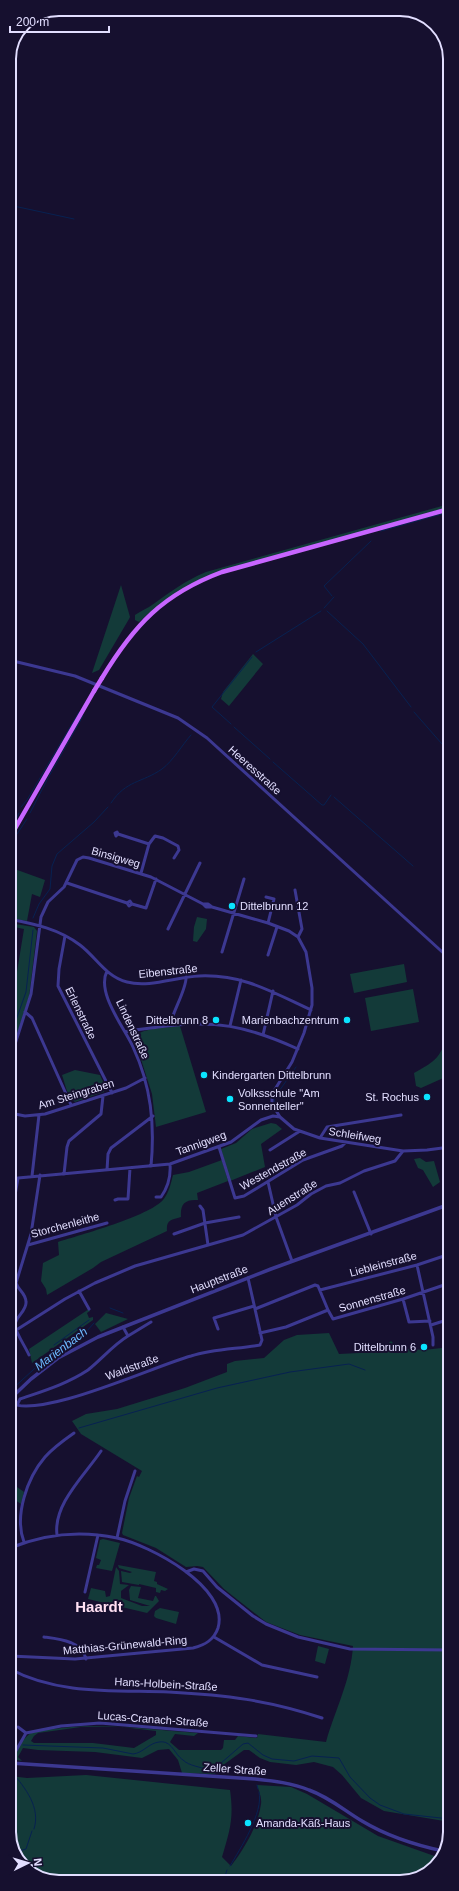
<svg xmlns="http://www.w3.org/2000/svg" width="459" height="1891" font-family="Helvetica,sans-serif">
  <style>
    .green { fill: #133a39; fill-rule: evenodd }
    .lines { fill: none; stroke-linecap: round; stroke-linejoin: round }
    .stream { stroke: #072151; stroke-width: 1 }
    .minor { stroke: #3c3891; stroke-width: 3 }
    .tertiary { stroke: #3c3891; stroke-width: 3.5 }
    .primary { stroke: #c765ff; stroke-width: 4.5 }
    .primary-bridge { stroke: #c765ff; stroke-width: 4.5 }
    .poi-dot { fill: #0ae4ff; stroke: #16102f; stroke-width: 1.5 }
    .labels { text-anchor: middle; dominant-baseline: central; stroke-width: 4; stroke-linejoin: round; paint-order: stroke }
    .street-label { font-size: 11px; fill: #e2deff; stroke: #16102f }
    .poi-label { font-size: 11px; fill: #e2deff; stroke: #16102f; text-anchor: start }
    .water-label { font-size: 12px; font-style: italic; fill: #6cb9ff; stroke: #16102f }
    .district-label { font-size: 15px; font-weight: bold; fill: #ffe0f3; stroke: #16102f }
    .rim { fill: none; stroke: #e2deff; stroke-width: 2 }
  </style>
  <rect width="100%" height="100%" fill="#16102f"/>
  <path class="green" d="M449 504V507L205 577C180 589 160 603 139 622L135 620V615C139 612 144 610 149 607 168 594 184 581 206 572Z
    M121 585 130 617 129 619 99 670 92 673Z
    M253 654 263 664 229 706 221 699 223 692Z
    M9 867 45 880 40 897 32 894 27 921 9 918Z
    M197 917 207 919 206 929 197 942 193 941 194 927Z
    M9 923 34 927 37 931 29 997 10 1056 9 1006 15 984 24 929 9 926Z
    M404 964 407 982 354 993 350 974Z
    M413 989 419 1022 371 1031 365 998Z
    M180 1026 206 1112 156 1127 152 1094 134 1037C144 1027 167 1028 180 1026Z
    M450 1037V1075L421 1088 416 1086 414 1073C432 1063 440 1059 446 1039Z
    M75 1070 100 1075 105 1086 104 1092 75 1102C67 1097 65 1083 62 1075Z
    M271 1123 276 1124 282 1129 261 1144 265 1167 230 1181 221 1149 236 1143 252 1129Z
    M420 1158 426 1162 434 1161 440 1182 433 1187 423 1170 418 1168 414 1159Z
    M222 1160 228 1181 197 1193 198 1200C185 1199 180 1204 181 1217 171 1220 166 1220 167 1231L101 1262 93 1268 47 1295 46 1289 41 1281 43 1263 59 1255 58 1242C80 1235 149 1216 163 1200 169 1193 171 1183 173 1175L189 1172Z
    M89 1309 90 1311 87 1313 89 1318 93 1317V1320L32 1363 29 1349Z
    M106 1313 128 1319 101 1332 95 1324Z
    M329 1333 339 1354 379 1352 391 1341 398 1348 424 1350 450 1347V1822L384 1811 361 1798 342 1775 333 1767 314 1762 296 1765 270 1762 260 1758 249 1750H244L219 1768 215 1774 182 1773 178 1760 169 1749 158 1750 142 1758 95 1752 38 1750 23 1748 18 1757 22 1761 17 1760C13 1753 24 1737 31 1733 88 1720 141 1729 198 1733L194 1736 175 1734 170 1742 179 1750H221L223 1748 224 1740H235L238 1736 257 1738 258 1734 326 1742C335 1710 351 1680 353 1646L300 1635 266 1622 224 1589 203 1567 197 1566 186 1567 156 1548 123 1535 122 1533 129 1498 137 1476 139 1477 142 1471 81 1434 72 1421 86 1414 117 1409 185 1388 227 1372V1364L235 1361 264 1358 284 1340 297 1335ZM81 1727H122L156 1731V1735L134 1748 93 1743H34L31 1741 34 1736 38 1733Z
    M10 1482 24 1492 21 1504 12 1498 10 1501Z
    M103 1539 120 1543 112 1571 96 1568 97 1565H99L101 1560 96 1558 100 1540Z
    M121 1543 116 1567 119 1571 120 1584 129 1585 121 1591V1598L142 1606H150L130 1600 129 1590 131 1586 141 1587 138 1598 153 1601 155 1596H156L159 1601 147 1613 88 1599 91 1588 105 1591 106 1597 110 1596Z
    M118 1565 156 1572 154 1581 157 1582V1584L168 1589 165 1591 161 1590 160 1593 156 1592V1588L139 1584V1585L122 1582 121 1571 130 1573 132 1572 119 1568Z
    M160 1608 179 1612 176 1624 156 1618 154 1616 155 1611Z
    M318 1646 329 1649 325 1664 315 1661Z
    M86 1775 230 1790C234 1818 230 1830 222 1857L231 1866C244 1849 258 1826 261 1804 262 1798 259 1791 257 1785L291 1787 307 1794 378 1836 440 1858 438 1865 410 1881 55 1882 26 1870 10 1842V1776L27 1778Z"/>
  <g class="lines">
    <path class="stream" d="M9 205 74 219
      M381 531 449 512
      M332 596 324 586 371 541
      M324 608 334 597
      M327 611 363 644 411 707
      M256 652 321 611
      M414 712 449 752
      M231 724 212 707 252 657
      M234 727 270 759
      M273 762 322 805H324L331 795
      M334 797 413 866
      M111 803C126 780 142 783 162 769 173 761 182 745 191 735
      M21 807 27 800 79 712
      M30 813 48 778 83 716
      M9 833 19 813
      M9 846 27 819
      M33 918 39 904 50 889 52 866 57 854 94 822 108 807
      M10 1037 26 992 33 930
      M276 1106 274 1099 277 1094 296 1067
      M110 1308 123 1313
      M54 1345 89 1320
      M10 1391 44 1360 86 1332 94 1323
      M79 1428 217 1388 290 1372 349 1364 365 1370
      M10 1743 14 1744
      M23 1745 103 1748 133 1754C143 1753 149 1743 159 1742 172 1740 174 1754 183 1760 189 1766 201 1767 209 1770H213L243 1744 248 1743 263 1755 272 1759 294 1761 312 1756 339 1758 350 1777 370 1798 380 1805 404 1814 450 1819
      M10 1772H12C25 1788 41 1807 34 1829
      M257 1785 258 1789
      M16 1852 26 1849 32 1831
      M230 1866C240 1849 264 1812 259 1792
      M223 1882 227 1870"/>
    <path class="minor" d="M9 660 75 676 178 718 207 738 450 959
      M117 832 118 834 116 836 115 833Z
      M118 834 149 844
      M141 873 149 844 155 836 163 838 178 846 179 850 174 858
      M67 883 127 903
      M295 890 302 929 298 937
      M266 897 274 899 268 923
      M130 901 132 904 129 906 127 903Z
      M132 904 146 908 156 879
      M212 907 268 923 289 931 298 937 306 952 312 988V1005L304 1033 292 1062 272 1094V1104L280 1117 294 1129 320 1138 403 1151 427 1150 450 1147
      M9 919C35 924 59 929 80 945 96 957 106 977 127 982 149 988 176 977 199 976 243 974 272 992 311 1010
      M168 929 200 863
      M65 936 59 969 58 986 112 1093
      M222 952 244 879
      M268 955 277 927
      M107 971C96 993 124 1027 133 1047 151 1086 155 1124 151 1166
      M25 1012 32 1018 71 1105
      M170 1025C173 1011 187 988 186 977
      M230 1026 241 980
      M125 1032C136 1029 147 1029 158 1027 214 1019 247 1026 298 1049
      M263 1035 273 991
      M10 1060 31 994 41 917 48 902 64 887 77 860 83 857 89 858 151 877 203 904 206 907H212L208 904H203
      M10 1113 25 1116 45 1114 126 1088 145 1078
      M320 1138 327 1127 401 1115
      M219 1147 235 1198 244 1196 303 1160 342 1146 346 1142
      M270 1150 300 1131
      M107 1170 108 1154 111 1148 153 1116
      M64 1174 67 1147 69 1141 101 1114 103 1096
      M32 1176 39 1115
      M268 1182 276 1217 292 1261
      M354 1192 371 1234
      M156 1197H161C168 1187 171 1176 170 1164
      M115 1200 118 1199H128L130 1168
      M200 1206 203 1210 208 1245
      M10 1224 18 1178 170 1164 231 1142 261 1120 273 1116 280 1117
      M174 1234 205 1223 239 1217
      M28 1245 107 1223
      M417 1265 433 1337V1345
      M10 1282 16 1281
      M320 1290 417 1265 450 1254
      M79 1291 89 1309
      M403 1299 409 1322 430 1321
      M255 1309 315 1285 318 1286 328 1310
      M431 1325 450 1319
      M218 1329 214 1318 254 1306
      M260 1333 286 1327 328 1310 333 1319 403 1299 450 1283
      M10 1334 65 1299 95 1283 135 1266 243 1235 297 1205 311 1194 326 1186 340 1183 364 1171 395 1161 403 1151
      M128 1336 151 1322
      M29 1355C25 1346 17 1335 15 1326 14 1318 27 1311 26 1302 26 1293 18 1290 16 1283L31 1234 40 1175
      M10 1403C42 1419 154 1366 191 1356 213 1349 237 1349 260 1345L262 1340 248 1278
      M17 1405 20 1399C43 1391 67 1384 88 1370 102 1359 113 1345 128 1336L123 1327
      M57 1535C53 1504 85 1475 101 1451
      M117 1538 125 1501 135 1471
      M24 1542C14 1516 27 1478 45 1457 53 1448 64 1440 74 1433
      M10 1548C44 1534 80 1530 117 1538 149 1545 230 1587 218 1628 214 1640 205 1645 193 1648L75 1659 10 1656
      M186 1572 194 1569 203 1571 217 1587 253 1616 266 1624 298 1637 350 1649 450 1650
      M85 1592 98 1535
      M44 1637C59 1639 82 1641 86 1659
      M214 1637 262 1665 317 1677
      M10 1669C58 1695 116 1690 169 1692 225 1695 268 1700 322 1718
      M18 1727 26 1733
      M11 1764 13 1756 26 1733 61 1726 100 1723 256 1736"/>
    <path class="tertiary" d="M10 1399 31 1379 58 1358 98 1337 271 1269 450 1204
      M10 1763 255 1779C274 1781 292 1783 309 1790 329 1797 345 1811 362 1821 387 1836 415 1845 443 1851"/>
    <path class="primary" d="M102 678C134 625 163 594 222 572L449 509
      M9 839 94 691"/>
    <path class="primary-bridge" d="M94 691 102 678"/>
  </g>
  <g class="poi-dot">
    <circle cx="232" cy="906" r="4"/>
    <circle cx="216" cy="1020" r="4"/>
    <circle cx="347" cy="1020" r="4"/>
    <circle cx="204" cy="1075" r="4"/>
    <circle cx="427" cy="1097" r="4"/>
    <circle cx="230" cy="1099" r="4"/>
    <circle cx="424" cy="1347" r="4"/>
    <circle cx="248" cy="1823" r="4"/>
  </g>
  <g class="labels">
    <g class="street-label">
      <text transform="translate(255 770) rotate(42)">Heeresstraße</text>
      <text transform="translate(116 857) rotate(16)">Binsigweg</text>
      <text transform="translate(168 971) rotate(-6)">Eibenstraße</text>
      <text transform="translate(81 1013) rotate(64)">Erlenstraße</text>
      <text transform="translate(133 1029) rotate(65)">Lindenstraße</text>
      <text transform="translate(76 1094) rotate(-17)">Am Steingraben</text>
      <text transform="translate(355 1135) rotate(9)">Schleifweg</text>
      <text transform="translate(201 1143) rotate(-20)">Tannigweg</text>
      <text transform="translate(273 1169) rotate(-29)">Westendstraße</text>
      <text transform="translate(292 1197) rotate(-32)">Auenstraße</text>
      <text transform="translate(65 1225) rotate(-15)">Storchenleithe</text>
      <text transform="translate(383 1264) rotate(-15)">Liebleinstraße</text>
      <text transform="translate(219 1279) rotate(-21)">Hauptstraße</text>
      <text transform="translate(372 1299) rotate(-16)">Sonnenstraße</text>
      <text transform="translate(132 1367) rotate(-20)">Waldstraße</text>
      <text transform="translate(125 1645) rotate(-5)">Matthias-Grünewald-Ring</text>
      <text transform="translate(166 1684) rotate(3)">Hans-Holbein-Straße</text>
      <text transform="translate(153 1719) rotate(4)">Lucas-Cranach-Straße</text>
      <text transform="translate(235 1769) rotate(4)">Zeller Straße</text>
    </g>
    <g class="poi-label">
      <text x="240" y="906">Dittelbrunn 12</text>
      <text x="208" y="1020" text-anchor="end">Dittelbrunn 8</text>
      <text x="339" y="1020" text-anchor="end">Marienbachzentrum</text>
      <text x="212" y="1075">Kindergarten Dittelbrunn</text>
      <text x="238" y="1093">Volksschule "Am<tspan x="238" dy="13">Sonnenteller"</tspan></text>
      <text x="419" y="1097" text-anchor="end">St. Rochus</text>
      <text x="416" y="1347" text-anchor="end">Dittelbrunn 6</text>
      <text x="256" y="1823">Amanda-Käß-Haus</text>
    </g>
    <g class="water-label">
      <text transform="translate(61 1349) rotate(-37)">Marienbach</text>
    </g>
    <g class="district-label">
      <text x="99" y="1606">Haardt</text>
    </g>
  </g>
  <path d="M0 0H459V1891H0ZM59 16H400A43 43 0 0 1 443 59V1832A43 43 0 0 1 400 1875H59A43 43 0 0 1 16 1832V59A43 43 0 0 1 59 16Z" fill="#16102f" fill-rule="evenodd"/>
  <path class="rim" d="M59 16H400A43 43 0 0 1 443 59V1832A43 43 0 0 1 400 1875H59A43 43 0 0 1 16 1832V59A43 43 0 0 1 59 16Z"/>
  <g transform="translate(28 1863) rotate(85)" stroke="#16102f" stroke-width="3" paint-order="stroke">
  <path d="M0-3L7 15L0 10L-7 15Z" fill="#e2deff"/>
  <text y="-6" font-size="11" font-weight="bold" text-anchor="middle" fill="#e2deff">N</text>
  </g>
  <path d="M10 26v6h99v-6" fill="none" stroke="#e2deff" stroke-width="2"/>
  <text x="16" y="26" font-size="12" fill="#e2deff" stroke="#16102f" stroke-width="3" paint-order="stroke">200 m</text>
</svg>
